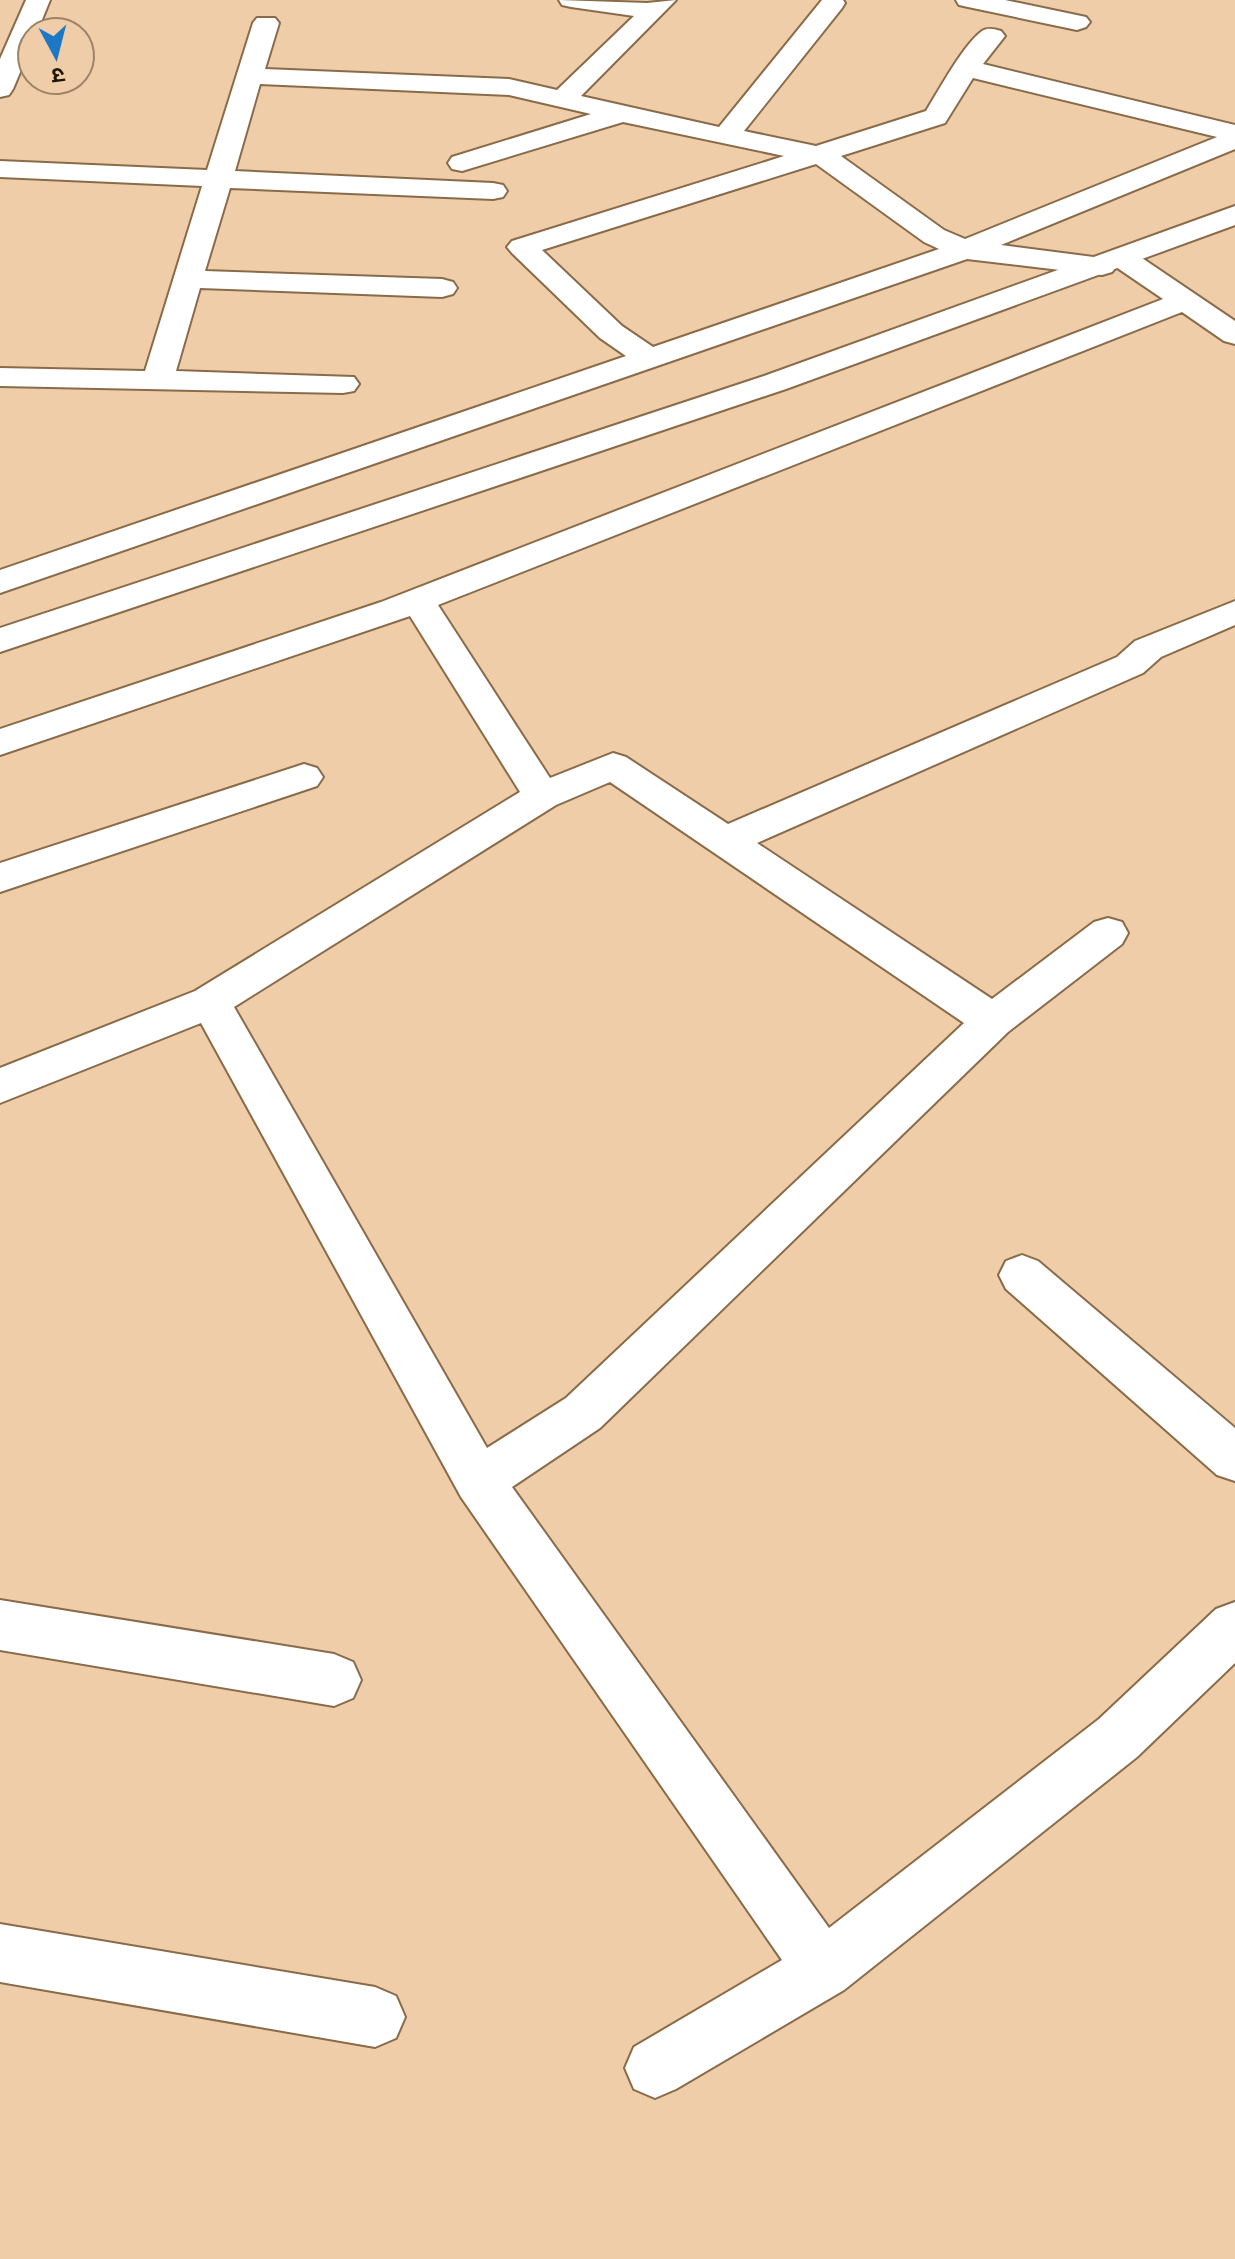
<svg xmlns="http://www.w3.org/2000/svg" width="1235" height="2259" font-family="'IBM Plex Sans','Noto Sans Devanagari',sans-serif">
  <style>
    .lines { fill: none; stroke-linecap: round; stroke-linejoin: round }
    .minor-casing { stroke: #896b49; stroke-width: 4 }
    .tertiary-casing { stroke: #896b49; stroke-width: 4 }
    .secondary-casing { stroke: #896b49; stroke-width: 4 }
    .minor { fill: #fff; fill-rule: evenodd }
    .tertiary { fill: #fff; fill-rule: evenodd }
    .secondary { fill: #fff; fill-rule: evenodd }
  </style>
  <rect width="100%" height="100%" fill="#eecda8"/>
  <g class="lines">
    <g class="minor-casing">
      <path id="minor" d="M559 0 647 3 676 0 581 96 719 127 822 0H843L845 3 842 8 744 131 816 146 926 111C939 90 963 45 982 31 988 27 995 29 1001 31L1005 36 983 64 1235 125V149L1001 245 1109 259 1113 252 1123 249 1133 252 1235 321V344L1224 341 1182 312 438 605 550 778 613 753 626 757 728 824 1117 657 1135 641 1235 601V625L1161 657 1143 673 757 843 992 999 1094 922 1108 918 1122 922 1128 933 1122 944 1008 1032 600 1428 512 1487 829 1928 1099 1719 1216 1609 1235 1602V1663L1137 1757 844 1990 676 2089 655 2098 634 2089 625 2068 634 2047 782 1960 461 1497 201 1023 0 1103V1068L195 991 520 792 410 616 0 755V729L381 602 1163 299 1116 267 1112 272 1102 275 967 259 0 593V570L626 356 600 338 512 253 507 247 512 241 784 156 623 122 462 171 452 169 448 163 452 157 591 114 509 95 260 84 235 171 493 183 503 185 507 191 503 197 493 199 230 188 205 271 442 279 453 282 457 288 453 294 442 297 200 288 176 371 354 377 359 384 354 391 343 393 0 386V368L145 371 202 186 0 177V161L207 170 253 23 257 18H275L279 23 265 69 509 79 557 90 634 16 571 7 562 5ZM973 78 1217 137 965 239 944 230 841 156 945 123ZM816 164 924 242 939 249 653 347 622 326 542 250ZM610 782 964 1023 566 1398 487 1448 234 1007 556 805Z
        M956 0H1005L1086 17 1090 22 1086 27 1077 30 968 7 959 5Z
        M304 764 317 768 323 777 317 786 0 892V863Z
        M1022 1255 1038 1261 1235 1428V1481L1217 1475 1006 1289 999 1275 1006 1261Z
        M0 1600 334 1654 353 1662 361 1680 353 1698 334 1706 0 1650Z
        M0 1924 375 1987 396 1996 405 2017 396 2038 375 2047 0 1982Z"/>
    </g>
    <g class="tertiary-casing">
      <path id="tertiary" d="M26 0H50L37 32H32V44L13 89 9 95 0 97V59Z"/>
    </g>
    <g class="secondary-casing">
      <path id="secondary" d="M1235 206V225L786 389 0 652V628L764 376Z"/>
    </g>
    <use href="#minor" class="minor"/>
    <use href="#tertiary" class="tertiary"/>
    <use href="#secondary" class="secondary"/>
  </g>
  <g transform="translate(56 56) rotate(173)"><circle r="38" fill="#eecda8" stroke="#9c8367" stroke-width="2"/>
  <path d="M0-6L14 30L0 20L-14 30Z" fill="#1c78c5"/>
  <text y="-12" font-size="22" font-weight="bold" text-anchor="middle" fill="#201406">उ</text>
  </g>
</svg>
